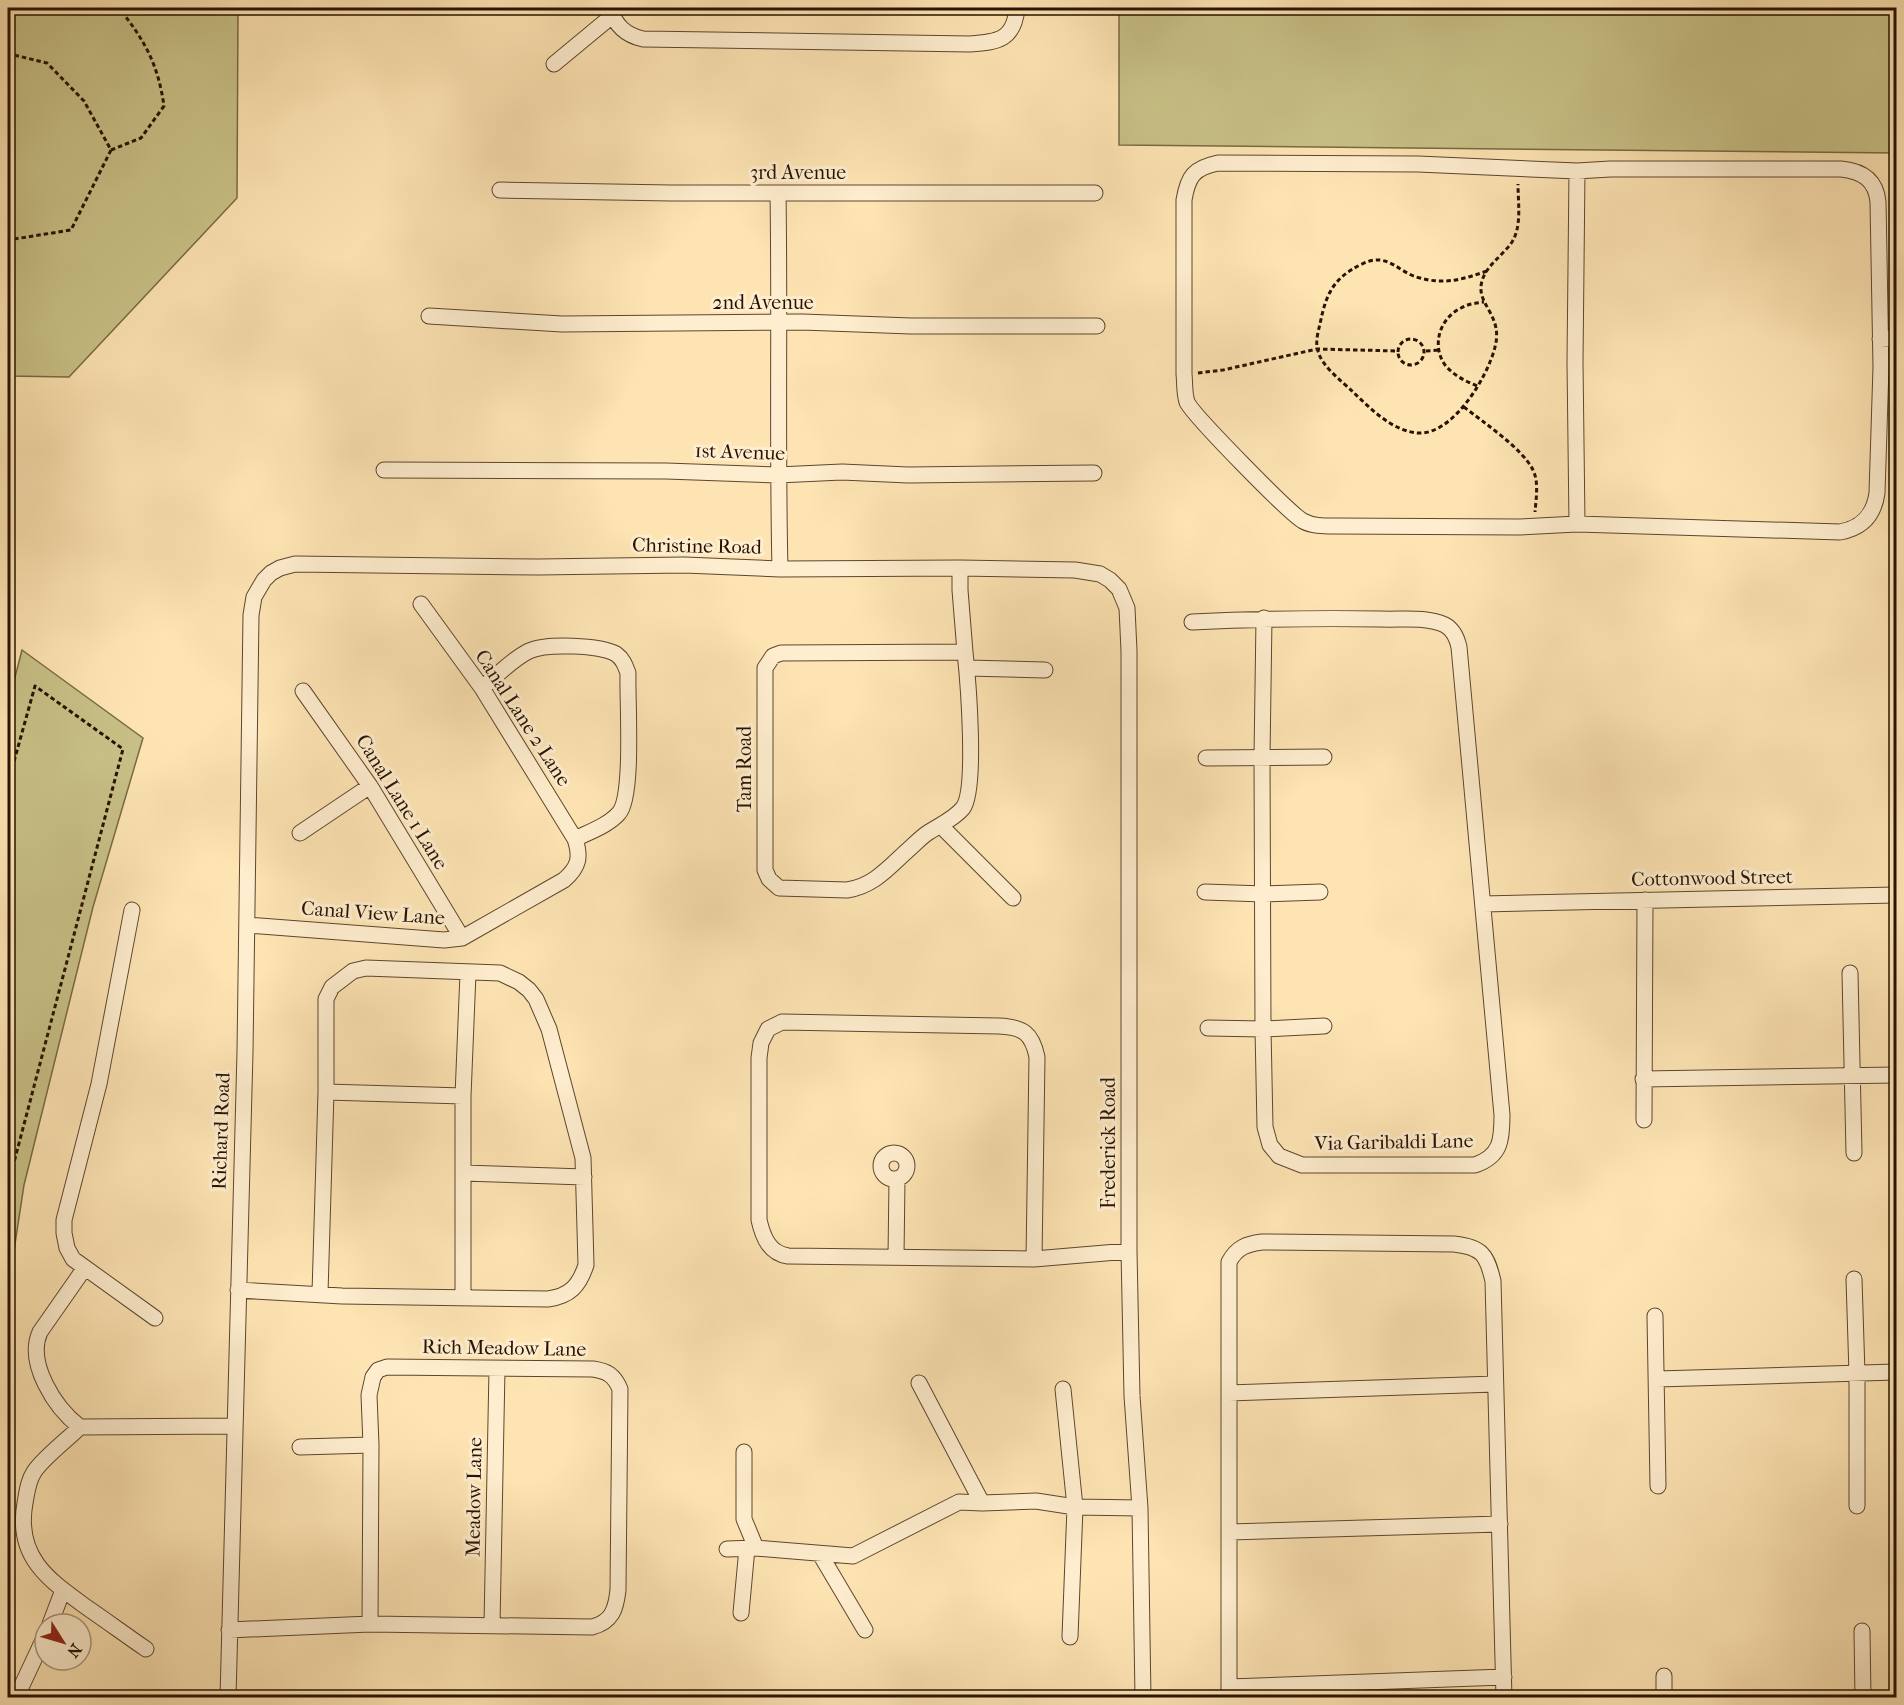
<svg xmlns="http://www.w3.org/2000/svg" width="1904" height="1705" font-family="'IM FELL French Canon',serif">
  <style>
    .green { fill: #c8c187; stroke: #786a44; stroke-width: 1.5 }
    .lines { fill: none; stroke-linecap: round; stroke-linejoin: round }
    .street-casing { stroke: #5d462e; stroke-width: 17 }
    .path { stroke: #271201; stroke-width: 3; stroke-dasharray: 4.5 3; stroke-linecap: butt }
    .street { stroke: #feedce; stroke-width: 15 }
    .labels { text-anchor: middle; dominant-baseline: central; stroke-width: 6; stroke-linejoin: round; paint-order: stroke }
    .street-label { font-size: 20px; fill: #271201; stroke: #feedce }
  </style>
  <rect width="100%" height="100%" fill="#fee4b3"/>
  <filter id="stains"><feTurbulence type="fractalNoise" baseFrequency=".00333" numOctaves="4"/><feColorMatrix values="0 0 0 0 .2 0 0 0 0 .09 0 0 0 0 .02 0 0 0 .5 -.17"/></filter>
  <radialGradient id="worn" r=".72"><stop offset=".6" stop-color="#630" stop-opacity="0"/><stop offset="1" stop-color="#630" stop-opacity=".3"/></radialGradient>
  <path class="green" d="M8 8H238L237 198 69 377 8 376Z
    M1119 8H1896V153L1119 145Z
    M22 650 143 738 93 907 24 1185 8 1290V704Z"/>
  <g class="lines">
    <g class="street-casing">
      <path id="street" d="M610 8C615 25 625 35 643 39L970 44C998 42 1014 40 1017 8
        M554 64 612 16
        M1218 163 1418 164 1577 171 1610 169H1841C1862 171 1876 180 1878 202L1881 367 1877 493C1874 515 1862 528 1840 532L1577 524 1520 527 1334 526C1323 526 1312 526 1303 521 1289 513 1192 414 1187 402 1184 393 1185 383 1184 374V200C1188 176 1194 168 1218 163Z
        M500 190 671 193H1095
        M778 193C780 318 777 444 780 569
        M429 316 562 324 802 322 911 326H1097
        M1880 339 1896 338
        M384 470 666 471 778 475 842 472 908 475 1094 473
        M1577 524 1575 362 1577 171
        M960 568V590L965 652
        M1192 622C1255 619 1318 618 1381 619 1401 620 1426 616 1445 625 1454 630 1457 638 1459 647L1502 1115C1502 1140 1501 1156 1475 1165H1302L1279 1156 1270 1145 1265 1127 1263 1029 1262 757 1264 618
        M965 652C968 680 977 789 963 808 954 819 940 825 929 832 921 837 915 844 908 850 889 867 874 886 847 890L779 888 769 879 765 870V668L773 656 781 653Z
        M967 668 1045 670
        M482 688C497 676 512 659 529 651 546 643 600 645 616 654 623 659 625 665 628 673 627 699 634 796 619 813 609 825 589 832 575 839
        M303 691 370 786 462 938
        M1206 758 1324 757
        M941 826 1013 898
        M300 833 370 786
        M1205 892 1264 894 1320 892
        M1483 904 1896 895
        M132 910 99 1084 64 1220V1233L67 1248 73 1259 155 1318
        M247 925 444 940 462 938 564 880C579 867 581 857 575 839L482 688 421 604
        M1850 973 1854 1153
        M1208 1028 1263 1029 1324 1026
        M1643 1079 1896 1075
        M326 1092 463 1096
        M1644 1120 1645 900
        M881 1166a13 13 0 1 1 26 0a13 13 0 1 1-26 0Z
        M463 1173 584 1177
        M896 1257 897 1179
        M1034 1259 1037 1057C1032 1033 1023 1027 999 1026L782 1022 768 1029 761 1043 759 1058V1220C763 1237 769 1253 788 1256L1034 1259 1129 1251
        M84 1269 40 1332C26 1363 55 1408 80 1427L235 1426
        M1854 1279 1857 1374V1506
        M238 1290 342 1296 548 1299C570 1296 579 1286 586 1265L583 1158 549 1029 536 999 529 990 519 982 500 973 366 968 353 971 332 987 326 999V1092L320 1293
        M463 1298V1096L468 973
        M1655 1316 1658 1486
        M387 1367 593 1369C607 1371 614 1375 620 1389L618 1590C616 1609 612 1622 592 1627L370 1624 371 1445 369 1395 373 1377 378 1370Z
        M1657 1379 1896 1372
        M919 1383 982 1503
        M1063 1389 1075 1507 1070 1637
        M1229 1393 1495 1384
        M80 1427C68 1439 42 1459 34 1472 28 1481 27 1492 25 1503 15 1558 50 1581 89 1609 108 1622 127 1636 146 1649
        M300 1447 371 1445
        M744 1452V1519L756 1548
        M1230 1532 1500 1524
        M727 1549 756 1548 853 1556 959 1502 982 1503 1036 1501 1075 1507 1140 1508
        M820 1554 865 1630
        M741 1613 747 1548
        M50 1624 63 1590
        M492 1625 497 1369
        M229 1630 370 1624
        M1862 1631 1863 1698
        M1664 1676V1698
        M1229 1687 1504 1677
        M16 1698 45 1636
        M228 1698 245 1052 251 615 254 597 264 580 271 573 280 568 295 564 538 567 684 565 780 569 960 568 1075 570 1100 574 1110 580 1119 589 1127 608 1129 651V1251L1132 1396 1140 1508 1143 1698
        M1229 1698V1262C1237 1247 1247 1244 1262 1242L1454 1244C1482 1247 1487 1255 1493 1281L1504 1698"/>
    </g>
    <path class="path" d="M8 52 10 54 47 63 84 101 111 150 71 230 8 240
      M111 150 141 138 164 106C158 64 145 41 119 8
      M1487 271C1464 279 1445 285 1420 278 1398 273 1388 251 1362 264 1333 278 1326 294 1320 324 1318 332 1315 343 1318 351 1322 367 1342 381 1353 392 1371 409 1391 430 1417 433 1453 436 1488 376 1495 347 1503 317 1479 306 1481 286 1483 267 1502 257 1512 242 1522 226 1518 203 1518 184
      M1398 352a13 13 0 1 1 26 0a13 13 0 1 1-26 0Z
      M1426 351 1439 350
      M1198 373 1223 370 1317 349 1398 351
      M1477 386C1465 381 1453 375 1445 365 1431 345 1440 318 1461 308 1468 304 1476 303 1484 302
      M1464 407C1483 422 1523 449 1533 470 1539 482 1536 499 1535 512
      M8 783 35 686 123 749 8 1185"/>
    <use href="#street" class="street"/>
  </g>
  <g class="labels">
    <g class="street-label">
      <text x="798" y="172">3rd Avenue</text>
      <text x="763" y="302">2nd Avenue</text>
      <text transform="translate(740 452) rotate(2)">1st Avenue</text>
      <text transform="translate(697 546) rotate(1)">Christine Road</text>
      <text transform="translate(523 718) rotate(57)">Canal Lane 2 Lane</text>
      <text transform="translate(744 769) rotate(-90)">Tam Road</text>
      <text transform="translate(402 802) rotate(58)">Canal Lane 1 Lane</text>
      <text transform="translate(1712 878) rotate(-1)">Cottonwood Street</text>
      <text transform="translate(373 913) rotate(4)">Canal View Lane</text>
      <text transform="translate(221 1131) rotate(-88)">Richard Road</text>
      <text transform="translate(1394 1142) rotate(-1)">Via Garibaldi Lane</text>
      <text transform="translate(1108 1143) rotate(-90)">Frederick Road</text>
      <text transform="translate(504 1348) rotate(1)">Rich Meadow Lane</text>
      <text transform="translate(474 1497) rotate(-89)">Meadow Lane</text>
    </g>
  </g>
  <rect width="1904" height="1705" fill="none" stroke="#fee4b3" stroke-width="30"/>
  <rect x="9" y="9" width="1886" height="1687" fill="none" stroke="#271201" stroke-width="3"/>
  <rect x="15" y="15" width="1874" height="1675" fill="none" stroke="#271201" stroke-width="1.5"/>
  <g transform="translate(63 1642) rotate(127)"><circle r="28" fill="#feedce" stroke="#a8957c" stroke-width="1.5"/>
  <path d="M0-4.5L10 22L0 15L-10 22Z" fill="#8f2418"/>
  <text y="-9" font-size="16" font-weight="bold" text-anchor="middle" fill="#271201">N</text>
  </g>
  <rect width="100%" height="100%" filter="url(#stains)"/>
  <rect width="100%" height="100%" fill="url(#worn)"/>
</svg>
